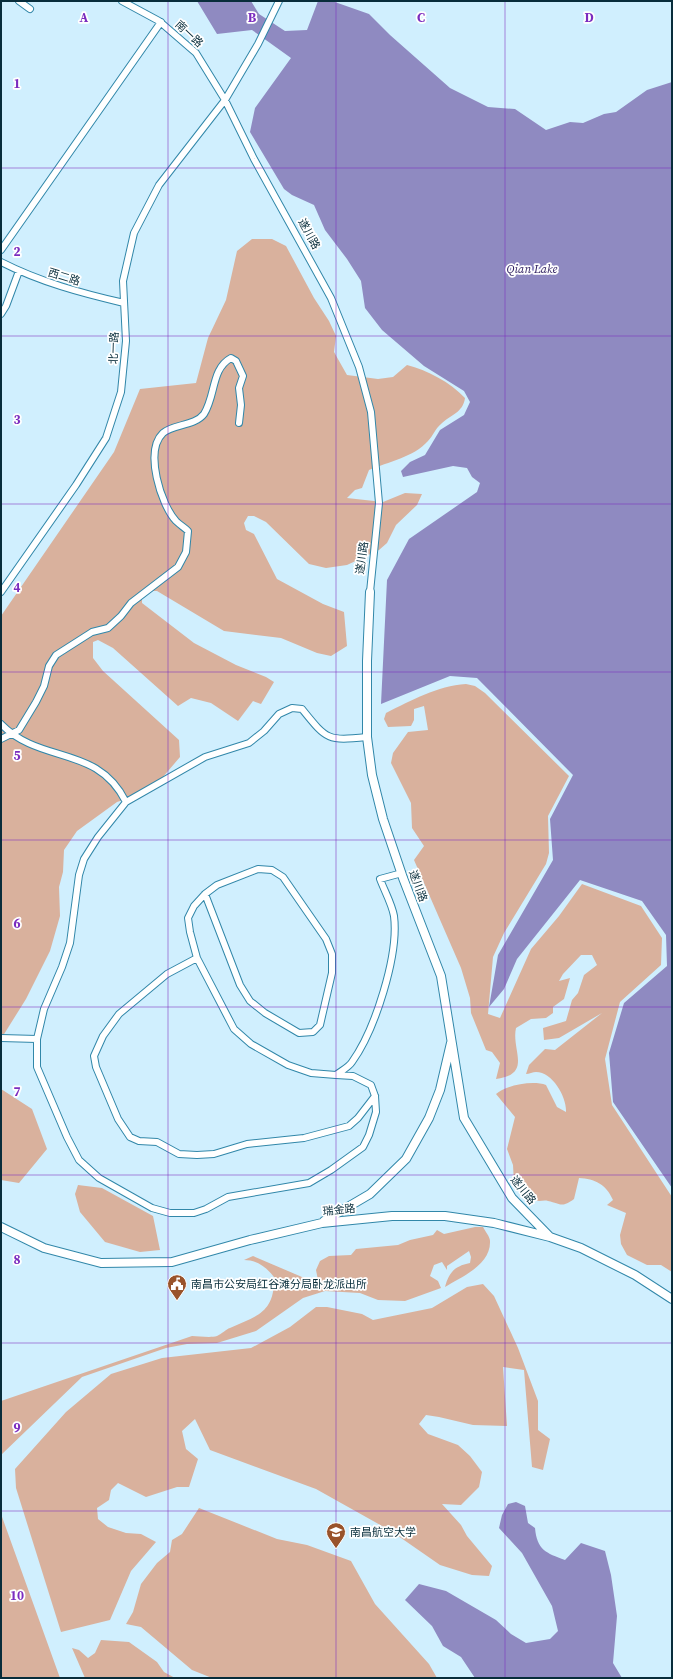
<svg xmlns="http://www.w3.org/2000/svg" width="673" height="1679" font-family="'Source Serif 4','Noto Sans SC',serif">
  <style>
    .green { fill: #d9b19d }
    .water { fill: #8f8ac1 }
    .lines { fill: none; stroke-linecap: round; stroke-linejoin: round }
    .street-casing { stroke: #3187a9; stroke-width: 8 }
    .secondary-casing { stroke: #3187a9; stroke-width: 10 }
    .street { stroke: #fff; stroke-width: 6 }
    .secondary { stroke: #fff; stroke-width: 8 }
    .grid { fill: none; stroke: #7b2cbf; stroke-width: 1; stroke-opacity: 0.55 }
    .labels { text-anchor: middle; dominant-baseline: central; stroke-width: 3.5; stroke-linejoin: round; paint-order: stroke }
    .street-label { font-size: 11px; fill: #082d3b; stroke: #fff }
    .poi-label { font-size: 11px; fill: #082d3b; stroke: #fff; text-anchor: start }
    .water-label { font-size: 12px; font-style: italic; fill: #2b1b5d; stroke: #fff }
    .grid-label { font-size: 13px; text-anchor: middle; font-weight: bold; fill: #7b2cbf; stroke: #fff; stroke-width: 3.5; stroke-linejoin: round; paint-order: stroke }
  </style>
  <rect width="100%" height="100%" fill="#d0effe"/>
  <path class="green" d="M252 239H272L286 246 314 298 329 321 336 336 334 352 347 375 378 379 393 377 407 365C427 370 450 382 465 398 463 413 450 415 441 424 435 429 433 436 428 441 414 457 388 462 369 470L362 488 355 490 347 498 383 502 405 493 422 494 417 505 396 525 387 543 379 550 347 565 326 568 309 564 266 522 254 516H248L244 523 246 530 254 534 277 579 323 604 344 612 347 646 331 656 317 653 281 638 224 631 157 591H148L142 596V603L194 643 236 665 266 677 274 682 261 704 253 701 238 721 211 703 191 698 178 706 113 648 98 640 93 642V658L103 671 179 740 180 757 151 791 117 802 77 831 64 850 63 872 59 887 60 916 50 951 26 999 1 1039V616L114 452 140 389 196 383 208 338 226 300 237 251Z
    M466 684 475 686 485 693 569 776 548 816 549 853 546 864 504 933 493 957 488 1014 500 1018 531 949 559 916 582 884 641 906 662 938 661 965 620 1002 605 1059 612 1105 672 1197V1272L661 1265H647L627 1255 621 1244 620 1235 626 1213 607 1205 613 1200C606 1184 595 1179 579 1178L574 1199C562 1208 561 1204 548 1201 545 1200 542 1201 539 1201 528 1200 521 1189 514 1183L513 1165 507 1149 515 1117 496 1094C506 1085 533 1080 546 1085L557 1107 566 1112C567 1098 553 1072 536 1072 533 1072 529 1074 526 1074L529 1065 545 1049 555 1050 602 1013 559 1038 544 1040 543 1028 566 1021 572 1000 578 993 584 975 597 965 592 955H581L563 974 559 981 570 978 564 999 553 1007V1013L546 1018 531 1019 516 1028C511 1050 533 1074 496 1079L500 1063 492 1052 486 1050 471 1013 470 998 461 968 414 860 424 846 412 828 411 803 391 763 393 753 408 732 428 730 424 706 414 709V720L411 726 388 727 384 719 386 713C412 700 437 686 466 684Z
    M1 1089 32 1109 47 1149 19 1183 1 1180Z
    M78 1185 102 1188 153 1216 160 1250 140 1252 105 1242 80 1212 75 1194Z
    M475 1227H483C485 1231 490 1237 490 1241 491 1265 461 1277 445 1287 449 1272 455 1266 470 1263L471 1257 469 1251 447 1266V1270L442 1262 434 1265 430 1276 438 1281 441 1288 405 1301 378 1300 360 1293 325 1291 303 1298 256 1331 217 1343 187 1344 166 1348 82 1377 1 1455V1401L192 1336C199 1336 210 1338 217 1336 222 1334 226 1329 230 1328 258 1316 275 1312 274 1277 266 1267 257 1260 244 1260L253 1256 309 1280 292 1290 318 1280 316 1270 320 1261 329 1256 351 1255 356 1249 398 1245 410 1240 433 1235 437 1230 444 1234Z
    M483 1284 494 1296 518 1348 538 1401V1430L550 1439 543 1470 532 1467 524 1370 503 1367 507 1426 473 1425 439 1417 426 1415 419 1424 428 1434 458 1445 470 1456 482 1472 479 1487 461 1505 442 1504 461 1525 467 1536 492 1566 489 1576 472 1575 440 1565 391 1531 316 1489 210 1450 195 1419 182 1431 186 1449 198 1459 189 1487H177L146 1497 118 1483 111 1490 109 1500 97 1508 98 1519 108 1527 126 1533 141 1534 156 1542 131 1571 110 1620 61 1632 16 1488 15 1469 66 1412 111 1374 162 1358 251 1348 290 1327 316 1307H327L362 1314 373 1320 432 1308 467 1287Z
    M199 1508 277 1539 307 1545 351 1561 375 1604 429 1664 437 1678H212L192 1670 141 1627 126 1624 133 1612 141 1584 157 1563 170 1552 172 1540 182 1534Z
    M1 1514 60 1678H1Z
    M101 1640 129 1642 157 1662 164 1672 175 1678H85L72 1648 79 1650 88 1658 95 1653Z"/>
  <path class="water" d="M197 1H251L259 14 285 31 307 30 318 1H332L369 14 390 35 450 88 488 107 515 109 546 130 570 122 583 123 604 114 616 112 647 90 672 82V1188L613 1102 609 1053 624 1003 667 966 666 935 642 901 580 880 517 959 504 989 489 1007 498 955 553 860 550 819 573 775 477 678 450 676 381 704 387 580 409 539 477 492 480 483 472 477 467 468 453 466 403 477 401 471 410 462 425 455 440 430 464 415 470 402 464 391 424 366 382 330 365 308 361 281 347 259 325 230 314 205 292 195 284 189 250 132 255 108 291 58 252 30 217 34Z
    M516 1502 525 1506 528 1523 535 1528C537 1550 546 1553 565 1560L581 1543 605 1551 611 1575 617 1616 613 1663 622 1678H475L461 1657 443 1646 432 1626 405 1600 419 1584 446 1591 496 1620 511 1634 526 1643 550 1639 558 1631 552 1606 522 1553 499 1528 502 1515 508 1504Z"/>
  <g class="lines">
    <g class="street-casing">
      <path id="street" d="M19 1 30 9
        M122 1 159 21 196 53 225 100 254 159 331 298 359 367 371 412 379 503 370 592
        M1 250 161 22
        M1 262C40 282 81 293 124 303
        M1 314 6 306 19 271
        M1 592 76 485 106 438 121 392 126 341 123 281 134 233 159 185 225 100 258 44 279 1
        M1 724C41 765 97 744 126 802
        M367 737C327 741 327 740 302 709L292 708 279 714 264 731 249 743 205 757 126 802 98 837 84 859 79 875 70 943 62 967 44 1009 37 1039V1067L67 1137 79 1160 99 1178 152 1208 170 1213H194L206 1209 228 1197 309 1183 331 1170 363 1147 369 1135 376 1112 375 1096 371 1085 353 1076 336 1075C341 1071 349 1067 352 1062 375 1030 399 955 394 916 392 904 384 890 380 879L402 873
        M1 739 19 730 36 702 44 686 49 666 56 655 92 632 108 628 121 616 131 603 178 567 186 552 188 531C185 528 180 525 176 521 161 505 144 451 163 433 173 424 195 426 204 414 216 395 211 369 231 358L236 361 243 376 239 388 241 405 239 423
        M205 894 240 985 250 1001 265 1013 299 1033 313 1032 320 1025 332 973V954L326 939 283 877 272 870 258 869 217 885 205 894 194 906 188 918 190 932 197 958 234 1029 251 1044 288 1065 311 1073 336 1075
        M197 958 167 974 119 1014 103 1036 94 1056 96 1067 118 1119 130 1137 139 1141 157 1142 179 1154 197 1155 214 1154 247 1144 304 1138 349 1126 358 1118 375 1096
        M1 1038 37 1039"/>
    </g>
    <g class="secondary-casing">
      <path id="secondary" d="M370 592 367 661V737L372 775 383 819 403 878 441 976 464 1118 512 1198 549 1236
        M324 1221 370 1194 406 1159 429 1118 440 1090 451 1043
        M1 1227 44 1248 101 1263 172 1262 250 1240 322 1223 392 1216H445L494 1223 550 1237 581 1248 635 1275 672 1299"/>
    </g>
    <use href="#street" class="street"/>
    <use href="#secondary" class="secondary"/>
  </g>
  <path class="grid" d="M168 1V1678M336 1V1678M505 1V1678M1 168H672M1 336H672M1 504H672M1 672H672M1 840H672M1 1007H672M1 1175H672M1 1343H672M1 1511H672"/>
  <defs>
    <g id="civic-pin" transform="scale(1)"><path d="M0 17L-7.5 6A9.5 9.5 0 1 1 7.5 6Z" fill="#99532b" stroke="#fff"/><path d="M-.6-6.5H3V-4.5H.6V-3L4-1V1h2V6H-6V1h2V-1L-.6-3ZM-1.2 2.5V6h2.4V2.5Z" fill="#fff"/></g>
    <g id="university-pin" transform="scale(1)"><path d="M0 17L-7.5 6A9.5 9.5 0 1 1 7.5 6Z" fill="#99532b" stroke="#fff"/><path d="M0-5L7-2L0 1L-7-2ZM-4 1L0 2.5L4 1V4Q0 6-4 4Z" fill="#fff"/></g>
  </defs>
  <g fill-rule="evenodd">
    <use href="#civic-pin" x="177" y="1284"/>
    <use href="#university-pin" x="336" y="1532"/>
  </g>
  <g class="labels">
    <g class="street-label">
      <text transform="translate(189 34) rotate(43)">南一路</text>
      <text transform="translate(309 234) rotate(61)">遂川路</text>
      <text transform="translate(64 277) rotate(17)">西二路</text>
      <text transform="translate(114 348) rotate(-88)">北一路</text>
      <text transform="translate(362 558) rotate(-82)">遂川路</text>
      <text transform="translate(418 886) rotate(70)">遂川路</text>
      <text transform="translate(523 1190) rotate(51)">遂川路</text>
      <text transform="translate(339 1210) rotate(-6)">瑞金路</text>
    </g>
    <g class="poi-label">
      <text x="191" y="1284">南昌市公安局红谷滩分局卧龙派出所</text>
      <text x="350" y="1532">南昌航空大学</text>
    </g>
    <g class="water-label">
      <text x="532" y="269">Qian Lake</text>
    </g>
  </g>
  <g class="grid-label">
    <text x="84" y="22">A</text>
    <text x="252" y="22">B</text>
    <text x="421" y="22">C</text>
    <text x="589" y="22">D</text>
    <text x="17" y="88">1</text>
    <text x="17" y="256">2</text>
    <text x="17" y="424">3</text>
    <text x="17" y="592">4</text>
    <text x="17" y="760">5</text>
    <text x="17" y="928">6</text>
    <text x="17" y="1096">7</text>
    <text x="17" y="1264">8</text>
    <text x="17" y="1432">9</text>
    <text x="17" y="1600">10</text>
  </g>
  <rect width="673" height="1679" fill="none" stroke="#082d3b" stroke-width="4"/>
</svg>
